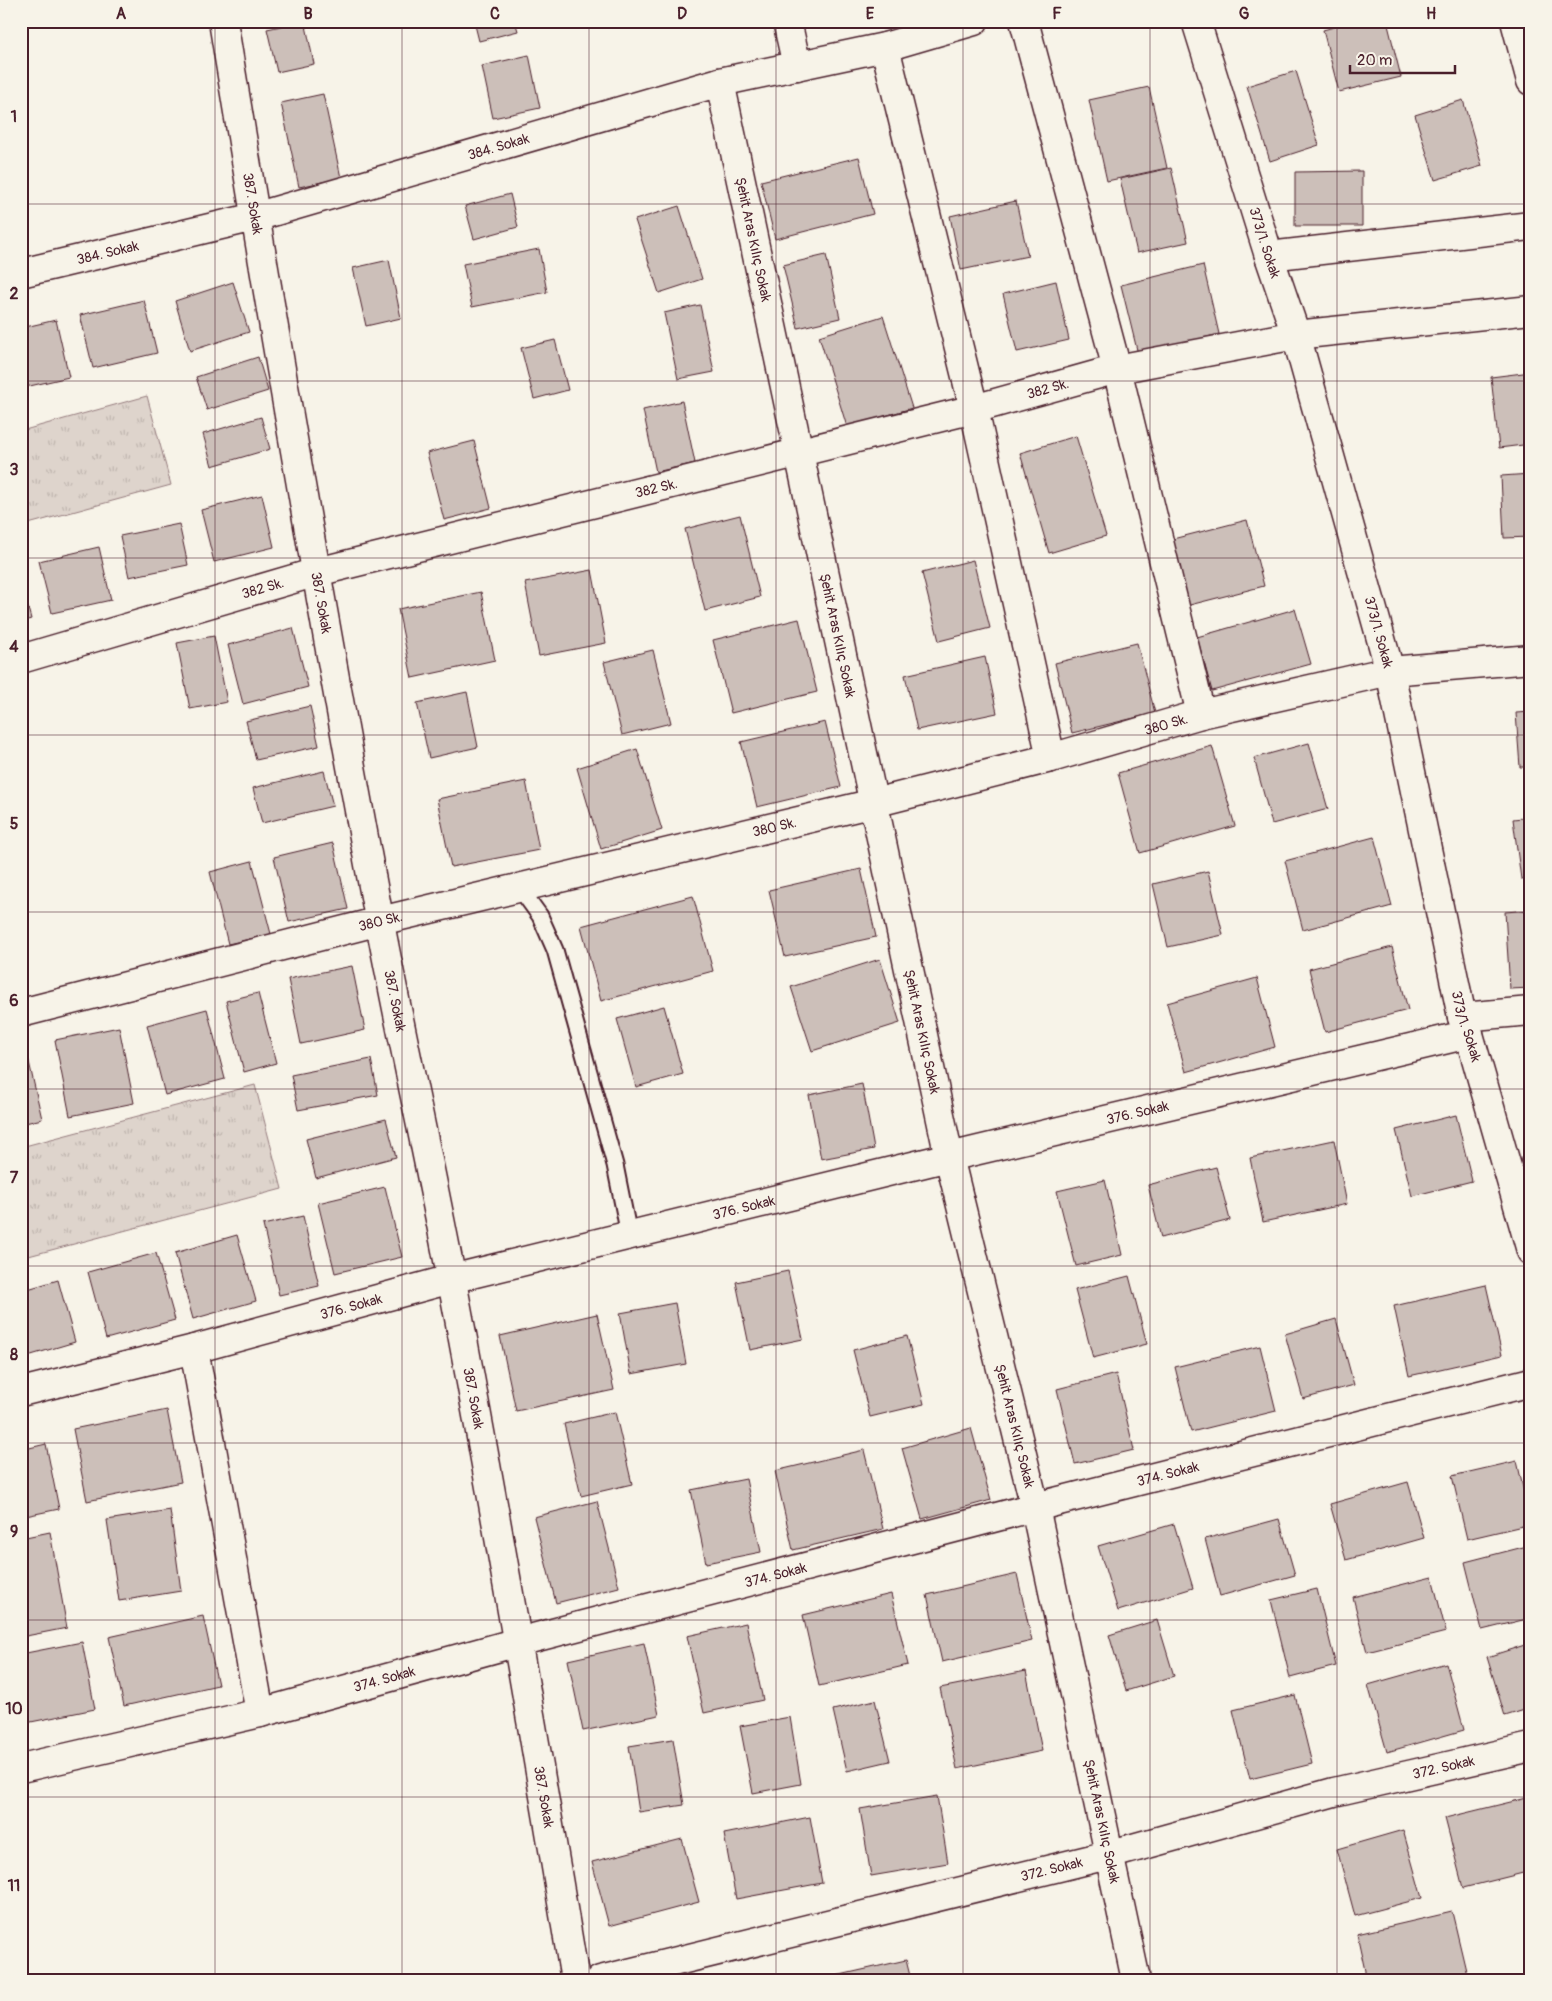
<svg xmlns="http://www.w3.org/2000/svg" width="1552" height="2001" font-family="Pangolin,sans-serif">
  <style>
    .grass { fill: url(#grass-tufts); stroke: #947a7c }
    .building { fill: #ccbfb9; stroke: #4a1f2b }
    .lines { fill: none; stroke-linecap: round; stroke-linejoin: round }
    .lane-casing { stroke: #4a1f2b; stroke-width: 19 }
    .street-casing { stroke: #4a1f2b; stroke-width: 31 }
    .lane { stroke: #f7f3e8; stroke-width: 15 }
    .street { stroke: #f7f3e8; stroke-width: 28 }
    .grid { fill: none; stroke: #4a1f2b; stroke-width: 1; stroke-opacity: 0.55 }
    .labels { text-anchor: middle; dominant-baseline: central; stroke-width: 5; stroke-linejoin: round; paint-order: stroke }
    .street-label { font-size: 14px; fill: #4a1f2b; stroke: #f7f3e8 }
    .neatline { fill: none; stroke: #4a1f2b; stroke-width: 2 }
    .grid-label { font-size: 16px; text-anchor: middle; font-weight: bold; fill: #4a1f2b }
  </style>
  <defs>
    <pattern id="grass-tufts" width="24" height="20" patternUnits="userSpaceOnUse" patternTransform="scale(1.25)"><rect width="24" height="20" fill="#ded4cc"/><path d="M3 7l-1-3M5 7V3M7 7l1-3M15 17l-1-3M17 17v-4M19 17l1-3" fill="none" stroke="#c0b6af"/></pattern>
  </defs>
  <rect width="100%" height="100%" fill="#f7f3e8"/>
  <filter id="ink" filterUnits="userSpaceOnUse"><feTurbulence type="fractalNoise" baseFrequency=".02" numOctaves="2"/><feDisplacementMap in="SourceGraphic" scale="10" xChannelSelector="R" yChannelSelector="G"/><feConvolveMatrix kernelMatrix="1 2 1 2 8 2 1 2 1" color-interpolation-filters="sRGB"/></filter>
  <g filter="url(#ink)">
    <path class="grass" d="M147 396 171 485 21 526V431Z
      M255 1085 282 1189 21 1258V1147Z"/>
    <path class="building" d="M305 21 314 64 277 72 267 29Z
      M474 21H515L518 31 479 41Z
      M1356 21H1387L1401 77 1339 92 1323 30Z
      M529 55 540 108 493 118 482 66Z
      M1296 71 1319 145 1270 161 1247 86Z
      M1149 87 1167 168 1107 181 1089 100Z
      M323 94 341 178 299 187 281 103Z
      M1463 100 1482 166 1435 180 1415 115Z
      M859 157 873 214 775 239 761 181Z
      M1171 168 1188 242 1137 253 1120 179Z
      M1362 171V226H1295V172Z
      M510 194 518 227 474 239 465 206Z
      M1016 201 1028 256 961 270 950 216Z
      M679 206 702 279 659 293 635 220Z
      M539 249 547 292 472 307 463 264Z
      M826 255 840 318 798 328 783 265Z
      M389 260 401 318 366 326 353 268Z
      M1203 265 1219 334 1138 354 1121 285Z
      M1056 281 1069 340 1017 352 1003 294Z
      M233 282 249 332 190 351 175 301Z
      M144 300 157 353 93 368 80 315Z
      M700 305 714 372 678 379 664 313Z
      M883 316 912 408 847 427 819 336Z
      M56 320 69 377 21 388V328Z
      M555 340 568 390 534 399 521 348Z
      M258 357 268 391 207 410 196 377Z
      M1531 372V444L1499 448 1491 377Z
      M682 401 695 463 656 472 643 410Z
      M261 417 270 449 212 466 203 434Z
      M1076 436 1106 536 1049 553 1020 453Z
      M474 441 491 508 444 520 427 453Z
      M1531 474V537L1504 538 1501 476Z
      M262 495 274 547 214 562 201 510Z
      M740 515 760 597 705 611 685 529Z
      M1247 520 1264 586 1178 608 1161 542Z
      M179 524 188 565 129 577 120 536Z
      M99 547 111 600 52 613 39 561Z
      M973 560 990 628 939 641 922 573Z
      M592 570 606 643 539 656 525 583Z
      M21 582 31 619 21 622Z
      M481 592 495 660 412 678 398 609Z
      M1295 609 1311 664 1212 691 1197 637Z
      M799 619 817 692 731 713 713 640Z
      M293 628 308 687 243 704 228 645Z
      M214 636 227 702 190 709 177 643Z
      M1137 643 1155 713 1072 733 1055 663Z
      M653 650 671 723 622 735 604 662Z
      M985 657 997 713 917 730 905 675Z
      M467 692 478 747 429 758 417 703Z
      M310 706 319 746 256 760 246 721Z
      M1531 712V767H1520L1516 713Z
      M825 722 841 787 757 807 741 742Z
      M1309 743 1328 809 1272 824 1254 758Z
      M1212 746 1235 826 1140 853 1118 773Z
      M637 749 662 830 601 849 577 768Z
      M324 771 333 806 262 823 253 788Z
      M526 781 539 850 451 867 437 799Z
      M1531 817V878L1521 879 1513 819Z
      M1374 837 1392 906 1303 930 1285 861Z
      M333 843 348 909 289 922 274 857Z
      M252 861 271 934 228 944 210 872Z
      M861 869 876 937 785 957 769 890Z
      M1208 871 1223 935 1168 947 1153 884Z
      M693 896 713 971 601 1001 581 926Z
      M1531 910V988L1510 989 1505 912Z
      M1392 947 1408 1010 1325 1032 1309 969Z
      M880 959 900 1023 812 1051 791 987Z
      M352 966 365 1030 301 1044 288 979Z
      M1257 978 1275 1047 1186 1072 1167 1003Z
      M258 993 276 1063 244 1072 226 1001Z
      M664 1006 683 1074 636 1087 617 1019Z
      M207 1009 225 1079 165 1095 147 1025Z
      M119 1027 134 1103 70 1116 55 1040Z
      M27 1053 42 1119 21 1124V1055Z
      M371 1059 378 1095 298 1110 291 1075Z
      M862 1084 874 1149 821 1159 809 1095Z
      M1456 1115 1472 1181 1412 1196 1396 1130Z
      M386 1119 396 1157 316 1178 306 1139Z
      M1334 1140 1347 1204 1263 1222 1250 1158Z
      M1216 1167 1230 1220 1161 1238 1148 1185Z
      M1105 1180 1122 1255 1076 1266 1057 1191Z
      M385 1187 402 1257 335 1273 318 1203Z
      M303 1216 319 1286 279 1295 263 1225Z
      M237 1235 256 1301 193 1319 175 1253Z
      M156 1253 175 1320 106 1339 88 1272Z
      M788 1271 803 1339 750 1350 736 1282Z
      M1129 1276 1147 1344 1093 1358 1075 1290Z
      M58 1280 75 1342 21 1358V1291Z
      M1486 1285 1502 1355 1409 1376 1394 1306Z
      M675 1303 686 1364 631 1374 620 1313Z
      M597 1314 614 1390 516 1411 500 1336Z
      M1336 1319 1354 1385 1303 1399 1285 1334Z
      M907 1336 924 1404 870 1417 853 1350Z
      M1260 1346 1276 1411 1191 1432 1175 1367Z
      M1116 1374 1134 1450 1075 1464 1057 1389Z
      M167 1410 181 1482 87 1501 73 1429Z
      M615 1412 632 1484 581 1496 564 1424Z
      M971 1428 991 1500 922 1519 902 1448Z
      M46 1444 59 1509 21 1517V1450Z
      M864 1450 883 1529 793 1550 775 1471Z
      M1517 1461 1531 1524 1467 1539 1452 1476Z
      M746 1479 761 1552 706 1563 691 1490Z
      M1408 1482 1424 1538 1346 1560 1330 1504Z
      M597 1501 619 1587 556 1603 534 1517Z
      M170 1510 181 1591 119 1601 107 1520Z
      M1279 1519 1295 1575 1220 1596 1205 1539Z
      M1174 1524 1193 1588 1118 1611 1098 1546Z
      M50 1532 67 1628 21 1637V1538Z
      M1531 1545V1618L1482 1630 1465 1562Z
      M1017 1574 1032 1641 942 1662 927 1595Z
      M1432 1577 1446 1632 1367 1652 1353 1597Z
      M1317 1589 1336 1666 1290 1678 1271 1600Z
      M891 1594 908 1665 819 1686 803 1615Z
      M203 1616 218 1685 124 1706 109 1637Z
      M1157 1620 1174 1676 1126 1691 1109 1635Z
      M746 1623 763 1700 704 1713 687 1636Z
      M82 1642 95 1709 21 1724V1654Z
      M644 1643 659 1715 583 1731 568 1660Z
      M1531 1643V1708L1505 1716 1487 1657Z
      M1446 1663 1464 1730 1387 1752 1368 1685Z
      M1026 1671 1042 1751 957 1769 940 1688Z
      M1295 1695 1312 1764 1250 1779 1233 1710Z
      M875 1700 890 1761 847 1771 833 1710Z
      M790 1717 801 1784 753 1793 740 1726Z
      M673 1739 684 1805 639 1812 629 1746Z
      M937 1796 948 1863 871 1876 860 1809Z
      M1531 1797V1871L1463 1888 1445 1818Z
      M810 1817 822 1883 736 1899 724 1834Z
      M1403 1830 1422 1898 1355 1916 1337 1849Z
      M682 1839 699 1902 609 1926 592 1862Z
      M1452 1912 1467 1975 1445 1980H1367L1357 1934Z
      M906 1960 911 1980H818Z"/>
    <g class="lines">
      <g class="lane-casing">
        <path id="lane" d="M519 887 540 916 555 950 615 1165 629 1235"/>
      </g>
      <g class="street-casing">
        <g id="street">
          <path id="s1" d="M223 21C272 321 323 620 379 918 402 1039 429 1159 452 1281 496 1513 536 1746 575 1980"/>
          <path d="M787 21 797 66"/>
          <path d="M1024 21 1117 369 1201 714"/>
          <path id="s2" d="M1196 21 1269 256 1296 335 1390 671 1462 1017 1469 1034 1531 1251"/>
          <path d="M1515 21 1531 81"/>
          <path d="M885 47 974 409 1051 758"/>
          <path id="s3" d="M720 82 949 1157 1035 1507 1136 1980"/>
          <path d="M1269 256 1531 226"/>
          <path id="s4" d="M21 273 255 217 720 82 885 47 974 21"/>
          <path id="s5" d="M21 659 317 572 974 409 1117 369 1296 335 1531 310"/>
          <path id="s6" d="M21 1013 380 921 874 803 1051 758 1201 714 1390 671 1531 659"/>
          <path d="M1462 1017 1531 1011"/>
          <path d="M194 1349 260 1713"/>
          <path id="s7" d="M21 1392 194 1349 451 1279 949 1157 1469 1034"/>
          <path id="s8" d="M21 1768 260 1713 518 1642 1035 1507 1531 1382"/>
          <path id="s9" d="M600 1980 1108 1855 1334 1792 1531 1747"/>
        </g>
      </g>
      <use href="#lane" class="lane"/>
      <use href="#street" class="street"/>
    </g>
  </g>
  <path class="grid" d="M215 21V1980M402 21V1980M589 21V1980M776 21V1980M963 21V1980M1150 21V1980M1337 21V1980M21 204H1531M21 381H1531M21 558H1531M21 735H1531M21 912H1531M21 1089H1531M21 1266H1531M21 1443H1531M21 1620H1531M21 1797H1531"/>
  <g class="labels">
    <g class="street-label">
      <text stroke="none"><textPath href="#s4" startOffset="494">384. Sokak</textPath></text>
      <text stroke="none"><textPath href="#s1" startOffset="185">387. Sokak</textPath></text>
      <text stroke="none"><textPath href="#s3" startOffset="161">Şehit Aras Kılıç Sokak</textPath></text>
      <text stroke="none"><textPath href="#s2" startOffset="232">373/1. Sokak</textPath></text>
      <text stroke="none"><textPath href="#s4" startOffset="89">384. Sokak</textPath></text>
      <text stroke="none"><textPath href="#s5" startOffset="1062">382 Sk.</textPath></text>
      <text stroke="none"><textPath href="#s5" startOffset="658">382 Sk.</textPath></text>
      <text stroke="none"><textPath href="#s5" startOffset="252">382 Sk.</textPath></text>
      <text stroke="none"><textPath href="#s1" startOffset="590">387. Sokak</textPath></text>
      <text stroke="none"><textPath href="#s2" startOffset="638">373/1. Sokak</textPath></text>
      <text stroke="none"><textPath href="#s3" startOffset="566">Şehit Aras Kılıç Sokak</textPath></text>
      <text stroke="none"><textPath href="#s6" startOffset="1181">380 Sk.</textPath></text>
      <text stroke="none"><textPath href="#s6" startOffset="776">380 Sk.</textPath></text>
      <text stroke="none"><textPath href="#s6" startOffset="371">380 Sk.</textPath></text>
      <text stroke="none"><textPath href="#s1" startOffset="995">387. Sokak</textPath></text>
      <text stroke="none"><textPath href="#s2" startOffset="1042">373/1. Sokak</textPath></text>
      <text stroke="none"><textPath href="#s3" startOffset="971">Şehit Aras Kılıç Sokak</textPath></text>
      <text stroke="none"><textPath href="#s7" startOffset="1151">376. Sokak</textPath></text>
      <text stroke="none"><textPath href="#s7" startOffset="746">376. Sokak</textPath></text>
      <text stroke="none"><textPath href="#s7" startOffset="341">376. Sokak</textPath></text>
      <text stroke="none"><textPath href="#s1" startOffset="1400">387. Sokak</textPath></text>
      <text stroke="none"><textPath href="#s3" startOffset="1376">Şehit Aras Kılıç Sokak</textPath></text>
      <text stroke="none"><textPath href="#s8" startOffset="1184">374. Sokak</textPath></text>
      <text stroke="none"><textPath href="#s8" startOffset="779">374. Sokak</textPath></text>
      <text stroke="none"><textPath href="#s8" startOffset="374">374. Sokak</textPath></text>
      <text stroke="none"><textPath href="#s9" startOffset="870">372. Sokak</textPath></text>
      <text stroke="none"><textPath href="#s1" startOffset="1805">387. Sokak</textPath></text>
      <text stroke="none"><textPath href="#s3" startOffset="1781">Şehit Aras Kılıç Sokak</textPath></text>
      <text stroke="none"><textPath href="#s9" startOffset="465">372. Sokak</textPath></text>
    </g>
  </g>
  <rect width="1552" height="2001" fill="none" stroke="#f7f3e8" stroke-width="55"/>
  <path d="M1350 65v8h105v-8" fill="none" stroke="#4a1f2b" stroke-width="2.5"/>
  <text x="1357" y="65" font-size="15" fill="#4a1f2b" stroke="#f7f3e8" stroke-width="4" paint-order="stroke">20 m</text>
  <rect x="28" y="28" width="1496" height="1946" class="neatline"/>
  <g class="grid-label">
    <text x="121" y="19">A</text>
    <text x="308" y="19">B</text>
    <text x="495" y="19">C</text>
    <text x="682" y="19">D</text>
    <text x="870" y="19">E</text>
    <text x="1057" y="19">F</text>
    <text x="1244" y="19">G</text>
    <text x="1431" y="19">H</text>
    <text x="14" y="122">1</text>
    <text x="14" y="299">2</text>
    <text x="14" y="475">3</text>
    <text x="14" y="652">4</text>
    <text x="14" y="829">5</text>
    <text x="14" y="1006">6</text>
    <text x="14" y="1183">7</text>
    <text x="14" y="1360">8</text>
    <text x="14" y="1537">9</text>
    <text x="14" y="1714">10</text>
    <text x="14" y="1891">11</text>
  </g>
</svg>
